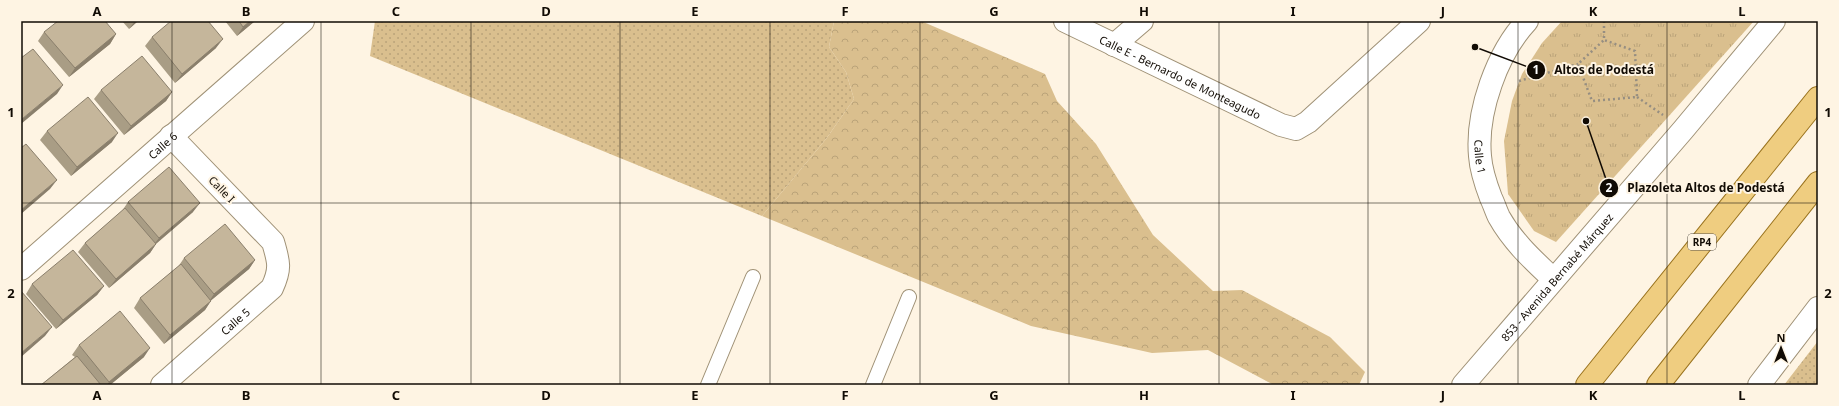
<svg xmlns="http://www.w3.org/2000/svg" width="1839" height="406" font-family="'Noto Sans',sans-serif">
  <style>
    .grass { fill: url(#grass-dots) }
    .forest { fill: url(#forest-crowns) }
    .park { fill: url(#park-tufts) }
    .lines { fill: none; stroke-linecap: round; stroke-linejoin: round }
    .service-casing { stroke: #9f9176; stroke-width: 16 }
    .minor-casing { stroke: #9f9176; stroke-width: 24 }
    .tertiary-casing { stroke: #9f9176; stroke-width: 24 }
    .primary-casing { stroke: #9a731e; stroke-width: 24 }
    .path { stroke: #968e81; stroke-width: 2.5; stroke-dasharray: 2 3; stroke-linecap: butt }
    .service { stroke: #fff; stroke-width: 14 }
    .minor { stroke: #fff; stroke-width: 22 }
    .tertiary { stroke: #fff; stroke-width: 22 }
    .primary { stroke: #efcd80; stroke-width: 22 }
    .wall { fill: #a99d85 }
    .shaded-wall { fill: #8a7f6c }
    .building { fill: #c5b69b; stroke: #8a7f6c }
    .grid { fill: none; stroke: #110b04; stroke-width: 1; stroke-opacity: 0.55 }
    .labels { text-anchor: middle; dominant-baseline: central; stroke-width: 4; stroke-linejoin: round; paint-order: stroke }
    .shield { fill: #fef4e3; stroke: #585147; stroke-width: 1 }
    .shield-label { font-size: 10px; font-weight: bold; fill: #110b04 }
    .street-label { font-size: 11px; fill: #110b04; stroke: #fef4e3 }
    .leader { fill: none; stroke: #110b04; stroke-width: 1.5 }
    .callout-dot { fill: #110b04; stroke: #fef4e3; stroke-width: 1.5 }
    .mark-label { font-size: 12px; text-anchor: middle; font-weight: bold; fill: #fff }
    .callout-label { font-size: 12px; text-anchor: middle; font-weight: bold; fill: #110b04; stroke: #fef4e3; stroke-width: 4; stroke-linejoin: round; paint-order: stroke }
    .neatline { fill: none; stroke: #110b04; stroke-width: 1.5 }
    .grid-label { font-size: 13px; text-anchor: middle; font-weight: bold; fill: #110b04 }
  </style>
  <defs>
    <pattern id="grass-dots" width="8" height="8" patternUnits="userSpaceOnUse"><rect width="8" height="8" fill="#dabf8e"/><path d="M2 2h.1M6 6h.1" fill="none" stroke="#baa379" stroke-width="1.8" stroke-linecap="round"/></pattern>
    <pattern id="forest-crowns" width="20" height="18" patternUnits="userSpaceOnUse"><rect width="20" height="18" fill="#dabf8e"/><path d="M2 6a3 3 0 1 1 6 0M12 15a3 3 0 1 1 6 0" fill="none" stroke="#baa379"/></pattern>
    <pattern id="park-tufts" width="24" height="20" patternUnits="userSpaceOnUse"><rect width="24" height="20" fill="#dabf8e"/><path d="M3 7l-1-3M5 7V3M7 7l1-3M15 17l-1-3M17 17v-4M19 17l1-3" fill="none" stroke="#baa379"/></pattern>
  </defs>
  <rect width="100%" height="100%" fill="#fef4e3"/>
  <path class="grass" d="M375 21H834L829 47 846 72 854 99 826 139 762 216 370 56Z
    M1818 341V385H1784Z"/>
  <path class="forest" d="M834 21H921L1045 74 1057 101 1096 144 1153 235 1213 291 1242 290 1330 337 1365 372 1359 385H1274L1208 350 1152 353 1031 326 762 216 826 139 854 99 846 72 829 47Z"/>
  <path class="park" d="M1562 21H1754L1556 242 1534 231 1508 194 1504 141 1512 101 1522 74 1542 43Z"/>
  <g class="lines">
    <g class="service-casing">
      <path id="service" d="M708 385 753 277
        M873 385 909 297"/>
    </g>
    <g class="minor-casing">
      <g id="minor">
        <path id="s1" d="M1065 21 1281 125 1296 129 1308 122 1419 21"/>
        <path id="s2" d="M1527 21C1497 53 1476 112 1480 156 1481 170 1486 185 1491 198 1494 204 1496 211 1499 217 1513 242 1533 260 1553 279"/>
        <path d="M1114 45 1142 21"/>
        <path id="s3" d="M21 269 303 21"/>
        <path id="s4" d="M162 385 272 288C281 269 279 262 273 242L171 136"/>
      </g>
    </g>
    <g class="tertiary-casing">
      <g id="tertiary">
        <path id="s5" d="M1463 385 1683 130 1774 21"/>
        <path d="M1759 385 1818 308"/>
      </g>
    </g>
    <g class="primary-casing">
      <path id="primary" d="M1587 385 1818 98
        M1658 385 1818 183"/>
    </g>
    <path class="path" d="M1604 21V40L1578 64 1592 101 1637 97 1635 51 1604 40
      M1519 81 1578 64
      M1637 97 1663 115"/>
    <use href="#service" class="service"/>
    <use href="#minor" class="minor"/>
    <use href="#tertiary" class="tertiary"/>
    <use href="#primary" class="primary"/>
  </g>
  <path class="wall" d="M122 21H138L129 29Z
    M225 21H255L237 36Z
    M44 32 116 34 110 44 69 77 38 41Z
    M152 37 216 48 175 83 145 46Z
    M101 90 172 92 166 101 124 135 94 99Z
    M47 131 112 142 71 176 40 140Z
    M128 202 193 212 156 244 150 253 109 288 78 252 85 243 122 211Z
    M184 258 255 260 249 269 211 300 205 310 164 344 134 308 140 298 178 267Z
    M32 284 104 286 97 295 56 329 26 294Z
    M79 345 144 357 110 385H41L75 357 72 355Z"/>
  <path class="shaded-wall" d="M135 21H138L129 29Z
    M250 21H255L237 36 243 27Z
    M116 34 110 44 69 77 75 68Z
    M223 39 216 48 175 83 182 74Z
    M63 85 57 94 21 124V121L22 119Z
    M172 92 166 101 124 135 131 126Z
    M118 133 112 142 71 176 77 167Z
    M57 180 50 189 21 214V210Z
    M200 203 193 212 152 247 159 238Z
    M156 244 150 253 109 288 116 279Z
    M255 260 249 269 208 303 214 294Z
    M104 286 97 295 56 329 63 320Z
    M211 301 205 310 164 344 170 335Z
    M52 327 45 336 21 357V353Z
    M150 348 144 357 110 385H107L109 382Z"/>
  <path class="building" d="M58 21H105L116 34 75 68 44 32Z
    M171 21H208L223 39 182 74 152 37Z
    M239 21H250L243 27Z
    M33 49 63 85 22 119 21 118V58Z
    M142 56 172 92 131 126 101 90Z
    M88 97 118 133 77 167 47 131Z
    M26 144 57 180 21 210V148Z
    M169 167 200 203 159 238 128 202Z
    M125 208 156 244 116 279 85 243Z
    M225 224 255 260 214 294 184 258Z
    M73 250 104 286 63 320 32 284Z
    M181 264 211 301 170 335 140 298Z
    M21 291 52 327 21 353Z
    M120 311 150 348 109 382 79 345Z
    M77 356 101 385H41Z"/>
  <path class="grid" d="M172 21V385M321 21V385M471 21V385M620 21V385M770 21V385M920 21V385M1069 21V385M1219 21V385M1368 21V385M1518 21V385M1667 21V385M21 203H1818"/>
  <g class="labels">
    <rect class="shield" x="1688" y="234" width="28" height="16" rx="3"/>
    <g class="shield-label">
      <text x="1702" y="242">RP4</text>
    </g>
    <g class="street-label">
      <text stroke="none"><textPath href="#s1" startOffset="128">Calle E - Bernardo de Monteagudo</textPath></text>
      <text stroke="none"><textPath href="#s3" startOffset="188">Calle 6</textPath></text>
      <text stroke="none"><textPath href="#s2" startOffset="147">Calle 1</textPath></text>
      <text transform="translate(222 189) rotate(46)">Calle I</text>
      <text stroke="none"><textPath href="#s5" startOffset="143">853 - Avenida Bernabé Márquez</textPath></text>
      <text stroke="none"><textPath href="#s4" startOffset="97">Calle 5</textPath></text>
    </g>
  </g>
  <path class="leader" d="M1475 47L1536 70M1586 121L1609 188"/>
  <g class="callout-dot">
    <circle cx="1475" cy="47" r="4"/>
    <circle cx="1586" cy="121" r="4"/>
    <circle cx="1536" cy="70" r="10"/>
    <circle cx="1609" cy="188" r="10"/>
  </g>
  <g class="mark-label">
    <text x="1536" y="74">1</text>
    <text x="1609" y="192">2</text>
  </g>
  <g class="callout-label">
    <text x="1604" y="74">Altos de Podestá</text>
    <text x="1706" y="192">Plazoleta Altos de Podestá</text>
  </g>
  <rect width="1839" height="406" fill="none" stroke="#fef4e3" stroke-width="44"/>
  <g transform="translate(1781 348)" stroke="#fef4e3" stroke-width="3" paint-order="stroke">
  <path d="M0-3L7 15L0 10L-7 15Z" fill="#110b04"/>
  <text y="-6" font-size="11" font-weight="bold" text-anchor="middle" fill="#110b04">N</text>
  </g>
  <rect x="22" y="22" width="1795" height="362" class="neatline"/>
  <g class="grid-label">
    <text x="97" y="16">A</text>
    <text x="246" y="16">B</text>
    <text x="396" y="16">C</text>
    <text x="546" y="16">D</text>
    <text x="695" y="16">E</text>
    <text x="845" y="16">F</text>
    <text x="994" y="16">G</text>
    <text x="1144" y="16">H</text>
    <text x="1293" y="16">I</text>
    <text x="1443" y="16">J</text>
    <text x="1593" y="16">K</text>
    <text x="1742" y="16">L</text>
    <text x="11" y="117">1</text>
    <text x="1828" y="117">1</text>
    <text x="11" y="298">2</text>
    <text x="1828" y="298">2</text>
    <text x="97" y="400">A</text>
    <text x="246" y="400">B</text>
    <text x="396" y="400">C</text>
    <text x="546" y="400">D</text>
    <text x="695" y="400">E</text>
    <text x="845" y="400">F</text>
    <text x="994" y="400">G</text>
    <text x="1144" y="400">H</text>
    <text x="1293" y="400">I</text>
    <text x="1443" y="400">J</text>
    <text x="1593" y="400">K</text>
    <text x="1742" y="400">L</text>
  </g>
</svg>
